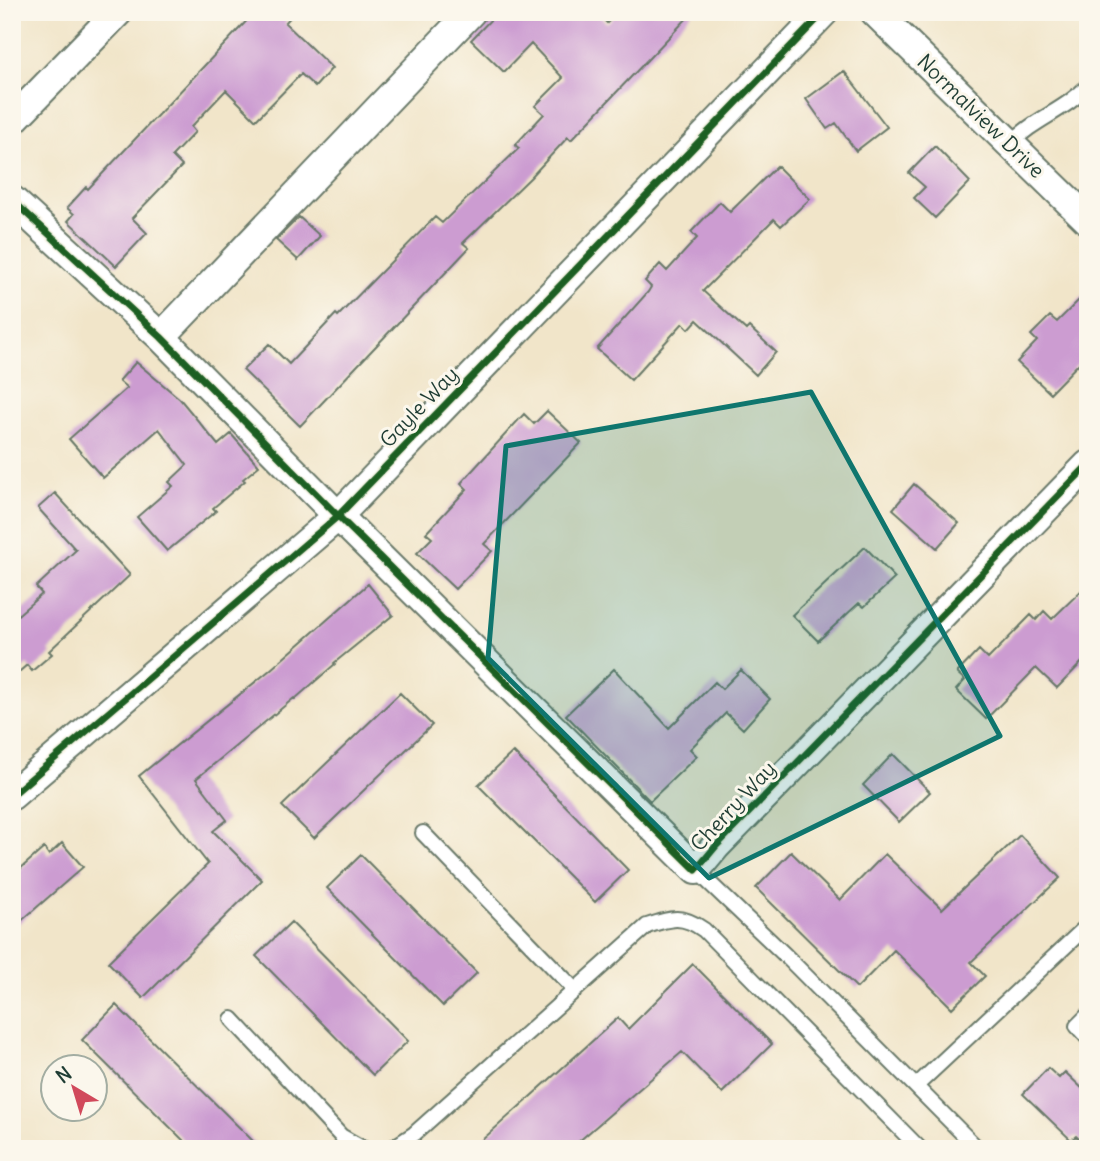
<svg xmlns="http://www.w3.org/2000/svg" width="1100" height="1161" font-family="Delius,sans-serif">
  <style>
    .building { fill: #cc9cd1 }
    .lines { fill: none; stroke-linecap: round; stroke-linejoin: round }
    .lane-casing { stroke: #687868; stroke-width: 18 }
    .street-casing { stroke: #687868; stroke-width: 32 }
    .lane { stroke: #fff; stroke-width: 14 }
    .street { stroke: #fff; stroke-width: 28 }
    .cycleway-casing { stroke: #fbf7ec; stroke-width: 11 }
    .cycleway { stroke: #1b5e20; stroke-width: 7 }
    .marked { fill: #0f766e; fill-opacity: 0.2; stroke: #0f766e; stroke-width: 5; stroke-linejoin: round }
    .labels { text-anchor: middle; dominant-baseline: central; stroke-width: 6; stroke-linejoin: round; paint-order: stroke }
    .street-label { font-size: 21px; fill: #1f3d34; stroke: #fbf7ec }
  </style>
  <rect width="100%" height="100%" fill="#fbf7ec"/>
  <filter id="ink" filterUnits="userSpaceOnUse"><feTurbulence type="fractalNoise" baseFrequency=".0143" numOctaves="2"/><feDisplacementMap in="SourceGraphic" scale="14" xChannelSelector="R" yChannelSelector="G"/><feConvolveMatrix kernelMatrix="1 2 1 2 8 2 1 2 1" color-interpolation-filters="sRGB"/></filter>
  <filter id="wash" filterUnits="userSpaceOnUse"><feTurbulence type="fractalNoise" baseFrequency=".00686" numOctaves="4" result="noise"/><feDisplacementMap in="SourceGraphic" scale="28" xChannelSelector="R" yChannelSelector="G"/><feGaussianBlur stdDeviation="1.57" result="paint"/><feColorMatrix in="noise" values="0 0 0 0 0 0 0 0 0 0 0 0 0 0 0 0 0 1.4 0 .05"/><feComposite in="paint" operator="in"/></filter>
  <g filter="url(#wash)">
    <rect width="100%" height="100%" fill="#f1e5c9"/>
    <g id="blocks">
      <path class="building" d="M255 12H295L285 23 332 68 315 87 301 74 256 120 226 90 191 127 195 132 172 156 182 166 132 218 147 233 116 266 68 221 74 214 67 208 86 187 88 189Z
        M498 12H596L607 23 618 12H693L571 140 568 137 531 177 463 243 469 248 300 426 243 370 269 344 289 364 336 314 338 316 435 217 442 223 519 148 515 145 544 114 535 106 563 78 531 44 504 72 471 40Z
        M844 71 887 127 856 151 836 123 827 129 806 99Z
        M935 146 970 182 935 218 914 198 925 187 909 173Z
        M777 166 810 199 781 226 774 219 703 291 746 330 749 327 776 352 756 375 697 320 689 329 683 323 631 380 597 349 648 292 651 287 645 281 660 264 667 271 697 238 691 232 720 202 730 212Z
        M299 217 320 236 298 260 276 240Z
        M1088 291V354L1050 393 1017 362 1037 341 1031 335 1050 316 1057 322Z
        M136 362 180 399 218 445 231 434 259 466 243 479 245 481 213 508 216 511 167 551 137 517 173 486 169 482 187 465 159 429 103 478 69 439 127 388 119 381Z
        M547 411 581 443 484 544 492 551 455 589 417 553 432 538 426 533 467 489 461 483 524 414 534 424Z
        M914 484 959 523 937 548 893 509Z
        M55 493 130 575 49 651 52 654 32 671 27 665 12 678V620L42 594 36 587 76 550 38 508Z
        M865 547 895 578 864 607 859 603 818 641 792 615Z
        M368 584 393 615 334 663 335 664 295 699 294 698 196 779 227 820 213 831 262 880 143 998 108 962 208 864 139 776 270 670Z
        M1088 584V656L1057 688 1036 668 986 719 956 690 965 680 957 673 979 650 988 659 1031 615 1036 620 1044 611 1052 619Z
        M614 669 669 728 715 682 722 689 741 670 770 699 743 729 726 713 690 749 697 756 650 801 566 715Z
        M400 693 432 725 314 838 282 806Z
        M513 752 628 870 595 902 478 785Z
        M893 754 930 792 899 822 863 785Z
        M1020 835 1060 878 971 962 985 976 952 1008 894 950 857 988 756 888 791 852 840 900 885 854 942 909Z
        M62 843 83 867 12 929V876L44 848 49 855Z
        M361 855 477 973 443 1006 327 888Z
        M291 922 408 1041 373 1075 256 956Z
        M693 964 772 1044 722 1093 682 1052 570 1149H472L618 1018 628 1029Z
        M116 1005 261 1149H192L82 1040Z
        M1048 1068 1059 1078 1065 1072 1088 1094V1147L1076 1136 1071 1140 1023 1094Z"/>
    </g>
  </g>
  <g filter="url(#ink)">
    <use href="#blocks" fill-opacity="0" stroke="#687868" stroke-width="2"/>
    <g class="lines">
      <g class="lane-casing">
        <path id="lane" d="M1010 144C1034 119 1064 111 1088 86
          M423 833 575 990
          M696 870 785 955 978 1149
          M1088 1015 1077 1026 1088 1038
          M232 1019 341 1136 364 1149
          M916 1086 1088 925
          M391 1149 414 1134 647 926C671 918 682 914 704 930L920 1149"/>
      </g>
      <g class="street-casing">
        <path id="street" d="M875 12 1088 220
          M12 121 118 12
          M12 200 161 337 338 516 696 870 716 846 1088 465
          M161 337 471 12
          M12 795 338 516 824 12"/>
      </g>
      <use href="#lane" class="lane"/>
      <use href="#street" class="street"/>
      <g class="cycleway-casing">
        <path id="cycleway" d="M12 200 161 337 338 516 696 870 716 846 1088 465
          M12 795 338 516 824 12"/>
      </g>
      <use href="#cycleway" class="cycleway"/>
    </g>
  </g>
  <path class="marked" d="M811 392 1000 736 709 878 488 658 506 446Z"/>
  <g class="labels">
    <g class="street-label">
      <text transform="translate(981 116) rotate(44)">Normalview Drive</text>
      <text transform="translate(419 407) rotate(-46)">Gayle Way</text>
      <text transform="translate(733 806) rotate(-47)">Cherry Way</text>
    </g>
  </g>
  <rect width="1100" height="1161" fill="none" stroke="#fbf7ec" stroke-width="42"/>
  <g transform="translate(74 1088) rotate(322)"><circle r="33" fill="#fbf7ec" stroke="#a3ada2" stroke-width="2"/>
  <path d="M0-5L12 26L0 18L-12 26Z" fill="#d1495b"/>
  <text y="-10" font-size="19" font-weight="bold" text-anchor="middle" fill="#1f3d34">N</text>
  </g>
</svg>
